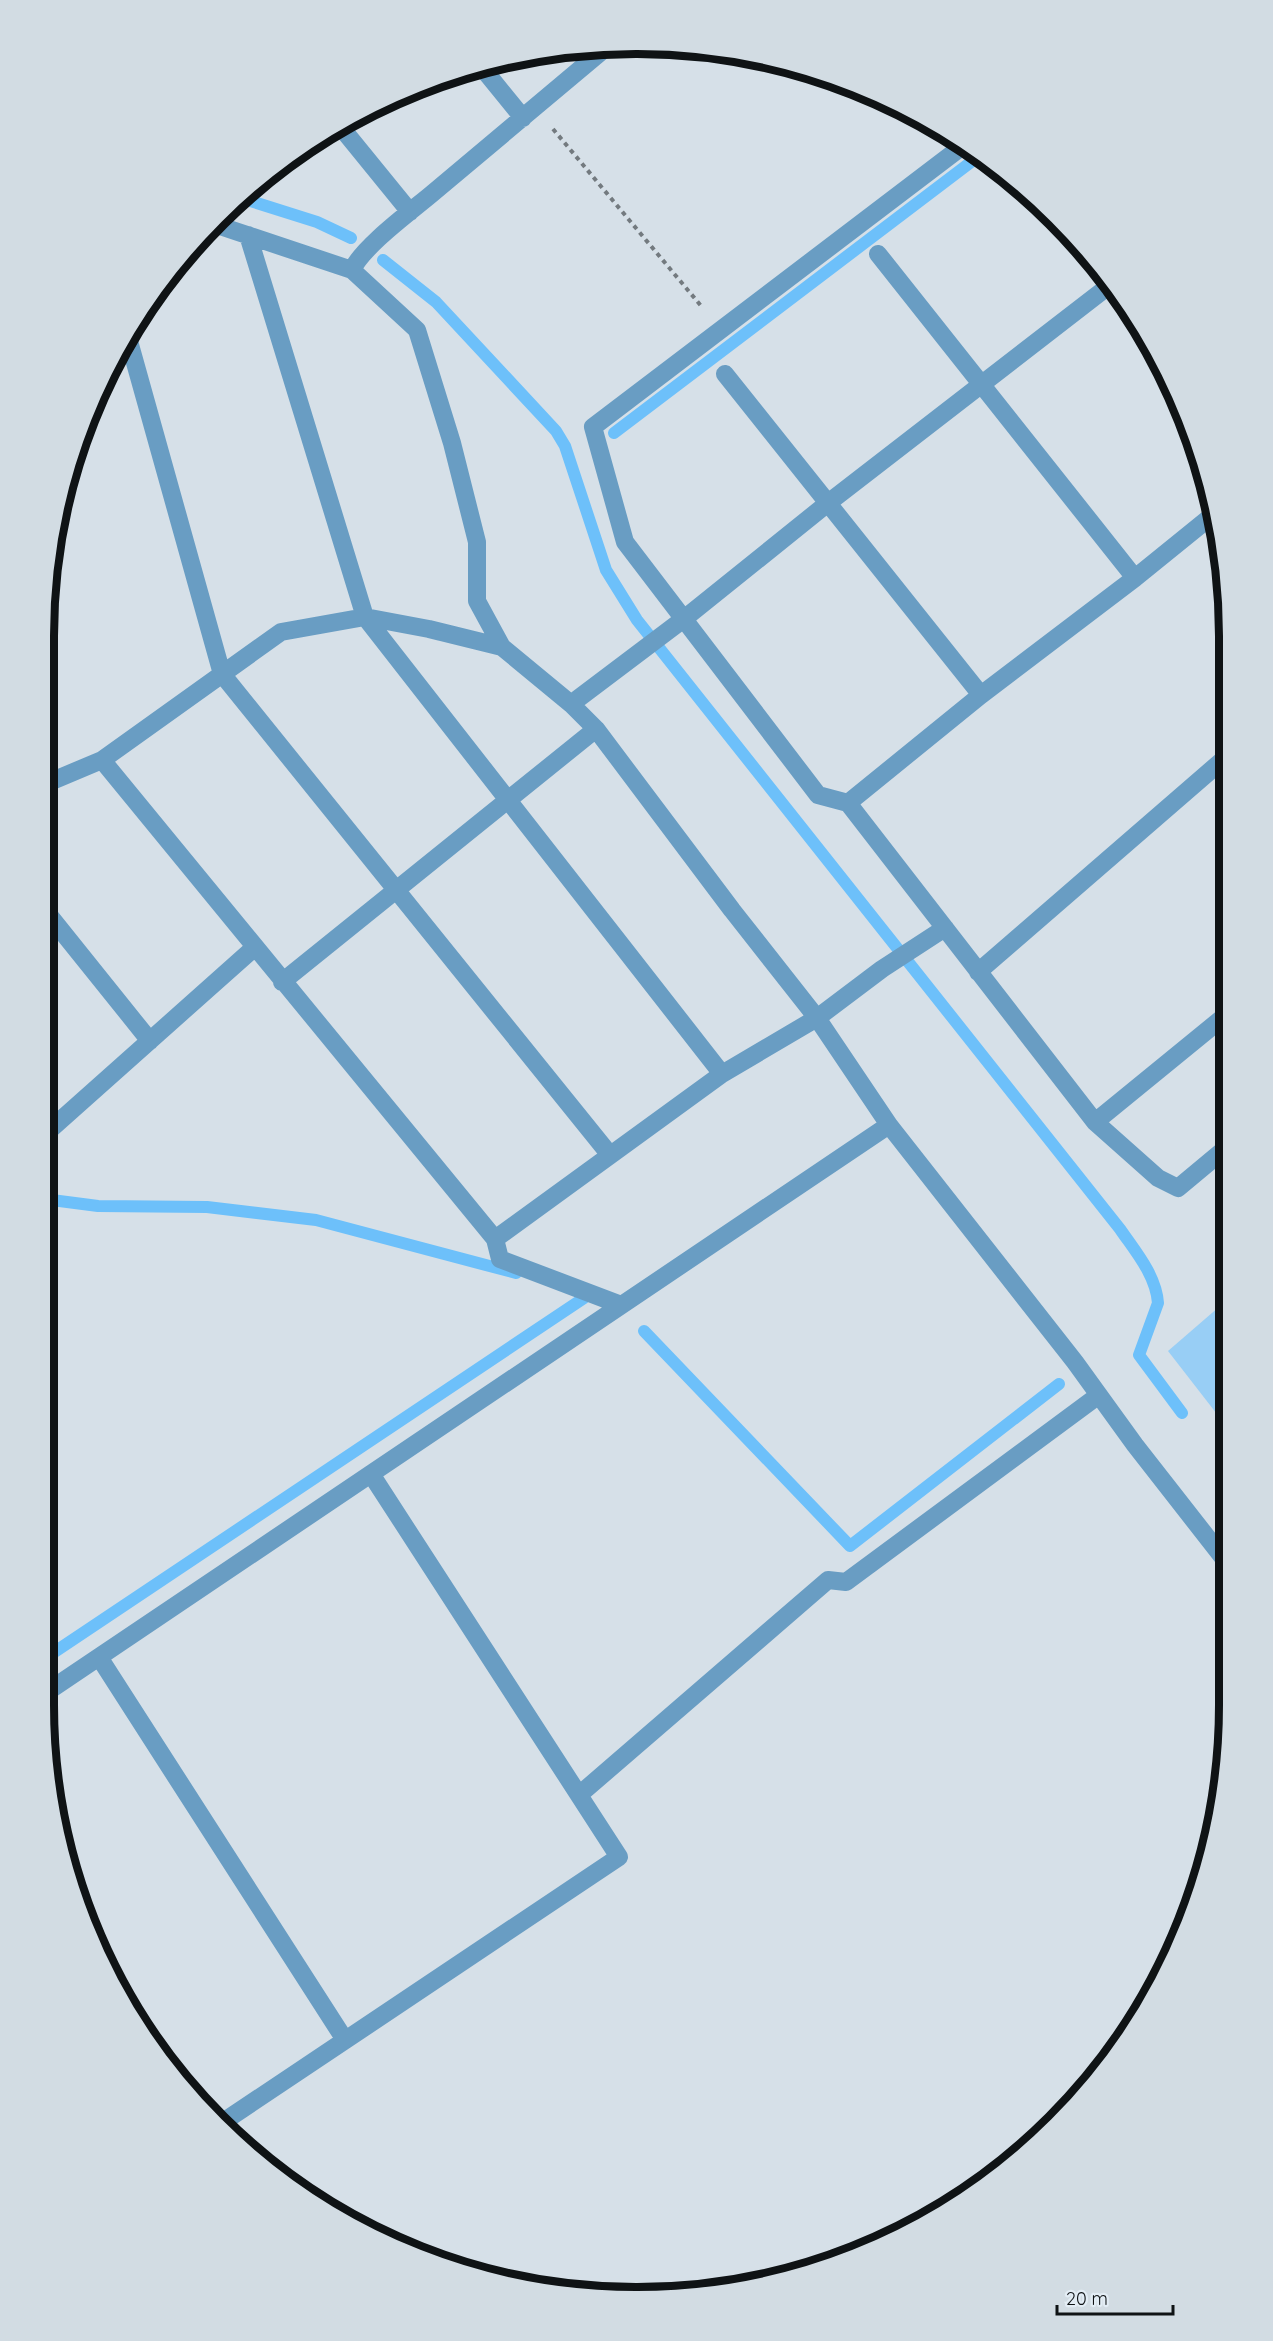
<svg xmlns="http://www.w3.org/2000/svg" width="1273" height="2341" font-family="Quicksand,sans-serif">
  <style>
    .green { fill: #98cef5 }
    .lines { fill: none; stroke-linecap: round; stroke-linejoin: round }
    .stream { stroke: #6dc0fa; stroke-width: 12 }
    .path { stroke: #737a7f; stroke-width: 4; stroke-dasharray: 4.5 4.5; stroke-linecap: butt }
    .minor { stroke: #699dc3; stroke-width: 18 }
    .rim { fill: none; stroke: #0f1315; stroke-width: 8 }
  </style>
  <rect width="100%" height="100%" fill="#d6e0e8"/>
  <path class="green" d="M1227 1300V1427L1168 1351Z"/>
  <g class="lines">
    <path class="stream" d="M241 198 317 222 351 238
      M383 260 436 302 556 431 565 446 606 570 637 620 1120 1229C1135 1251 1156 1275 1158 1303L1139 1355 1182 1413
      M614 433 979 156
      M44 1199 98 1206 207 1207 316 1220 516 1273
      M644 1331 850 1546 1059 1384
      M44 1659 584 1298"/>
    <path class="path" d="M553 129 702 307"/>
    <path class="minor" d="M480 65 523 118
      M340 126 410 212
      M964 145 593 427 625 542 818 795 848 803 1095 1122 1158 1178 1178 1188 1226 1148
      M214 224 352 270 417 330 452 443 477 542V601L502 647 571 704 596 729 732 910 817 1018 889 1125 1075 1362 1135 1445 1228 1564
      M248 235 365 617 722 1074
      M878 254 1135 578
      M352 270C363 246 413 210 434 192 493 143 551 94 609 45
      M127 334 222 674 610 1155
      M725 374 981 695
      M571 704 685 618 828 503 1110 285
      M102 760 495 1239 722 1074 817 1018 882 969 945 928
      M45 784 102 760 281 632 365 617 429 629 502 647
      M848 803 981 695 1135 578 1214 514
      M44 909 150 1041
      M978 972 1225 758
      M282 982 596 729
      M1095 1122 1226 1015
      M44 1135 255 947
      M495 1239 500 1259 621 1305
      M99 1657 345 2040
      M44 1694 889 1125
      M579 1795 828 1580 846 1582 1099 1395
      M220 2124 619 1857 371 1474"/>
  </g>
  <path d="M0 0H1273V2341H0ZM636 54H637A582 582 0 0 1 1219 636V1705A582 582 0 0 1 637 2287H636A582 582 0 0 1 54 1705V636A582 582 0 0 1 636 54Z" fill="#d2dce3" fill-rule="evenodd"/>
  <path class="rim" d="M636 54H637A582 582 0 0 1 1219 636V1705A582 582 0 0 1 637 2287H636A582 582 0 0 1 54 1705V636A582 582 0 0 1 636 54Z"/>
  <path d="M1057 2305v9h116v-9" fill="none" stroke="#0f1315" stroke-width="3"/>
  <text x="1066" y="2305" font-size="18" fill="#0f1315" stroke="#e3edf5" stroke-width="4.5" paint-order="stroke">20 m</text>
</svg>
